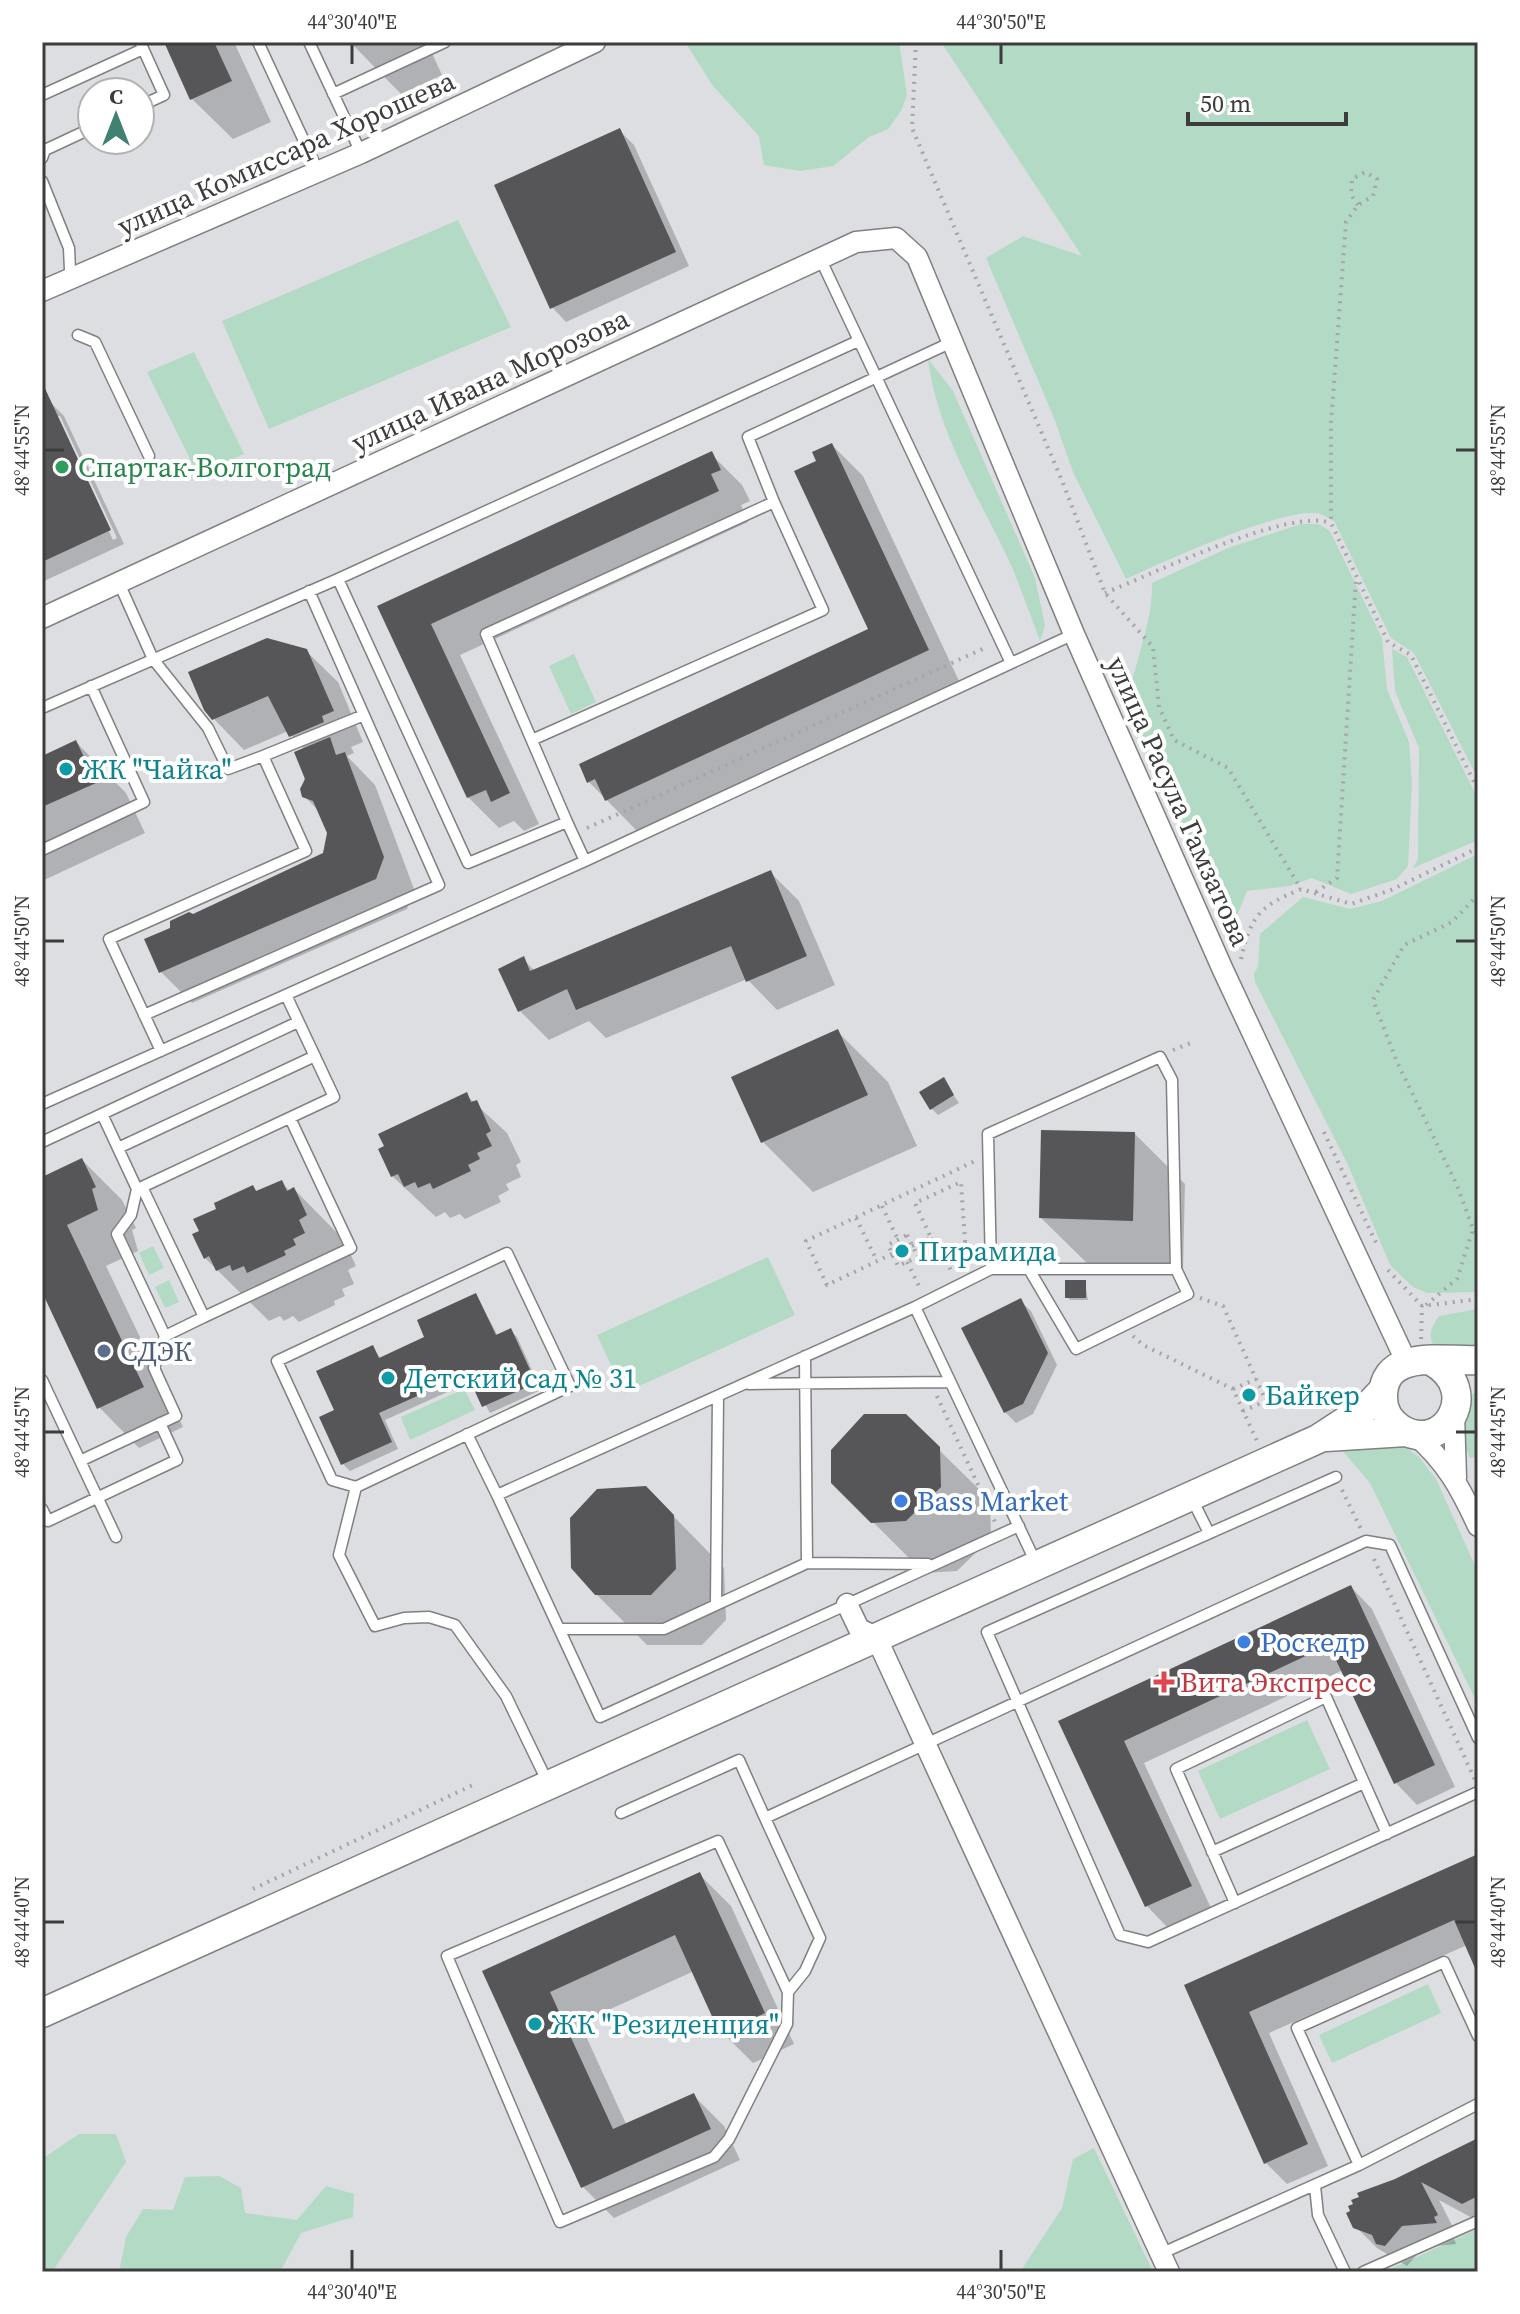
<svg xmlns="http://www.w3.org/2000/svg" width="1520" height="2314" font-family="'Source Serif 4',serif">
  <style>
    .green { fill: #b3dac4 }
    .shadow { fill: #0003; fill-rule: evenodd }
    .building { fill: #565658 }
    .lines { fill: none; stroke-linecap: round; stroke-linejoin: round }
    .lane-casing { stroke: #7f8082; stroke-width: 13 }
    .street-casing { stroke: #7f8082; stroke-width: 23 }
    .secondary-casing { stroke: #7f8082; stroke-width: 31 }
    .path { stroke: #a4a5a7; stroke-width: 4; stroke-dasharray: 2 6; stroke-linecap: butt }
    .lane { stroke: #fff; stroke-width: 10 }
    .street { stroke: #fff; stroke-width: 20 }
    .secondary { stroke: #fff; stroke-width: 28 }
    .ticks { fill: none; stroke: #3c3c3d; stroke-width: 3 }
    .leisure-dot { fill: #2e9e5b; stroke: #fff; stroke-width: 3 }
    .culture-dot { fill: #0f9aa8; stroke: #fff; stroke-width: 3 }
    .service-dot { fill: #5c6f8a; stroke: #fff; stroke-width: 3 }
    .shop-dot { fill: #3f7fe0; stroke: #fff; stroke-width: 3 }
    .health-dot { fill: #e0444e; stroke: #fff; stroke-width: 3 }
    .labels { text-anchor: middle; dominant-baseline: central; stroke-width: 8; stroke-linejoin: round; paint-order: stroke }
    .street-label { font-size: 28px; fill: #3c3c3d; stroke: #fff }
    .leisure-label { font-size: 28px; fill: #27864d; stroke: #fff; text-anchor: start }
    .culture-label { font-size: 28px; fill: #0d838f; stroke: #fff; text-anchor: start }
    .service-label { font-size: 28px; fill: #4e5e75; stroke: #fff; text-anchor: start }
    .shop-label { font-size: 28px; fill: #366cbe; stroke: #fff; text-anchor: start }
    .health-label { font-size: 28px; fill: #be3a42; stroke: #fff; text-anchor: start }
    .neatline { fill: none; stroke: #3c3c3d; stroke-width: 3 }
    .ticks-label { font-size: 20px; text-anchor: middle; fill: #3c3c3d }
  </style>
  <rect width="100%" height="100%" fill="#dddee1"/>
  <path class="green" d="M685 42H899L907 95 901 111 888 129 869 137 833 166 800 171 764 165 759 136 713 86Z
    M941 42H1478V779L1414 653 1391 638 1334 521C1329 518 1322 514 1317 513 1276 510 1165 561 1126 579L1073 472 1054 418 986 258 1023 236 1082 256Z
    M458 220 511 327 269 429 222 321Z
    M194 352 244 454 198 475 147 372Z
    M928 359 953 391 1035 578 1045 626 1040 641C1028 610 1018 578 1003 548 973 488 937 428 928 359Z
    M1301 524H1318L1330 531 1382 638 1387 689 1409 742 1412 783 1408 866 1397 879 1351 894 1312 878 1290 886 1247 891 1237 916 1238 947 1220 920 1127 709C1132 666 1153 626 1152 583L1228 548Z
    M1392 649 1407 657 1478 799V840L1413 868 1418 859 1419 748 1395 691Z
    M574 654 596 702 571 714 549 666Z
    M1478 854V1292L1428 1293 1413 1287 1390 1265 1348 1165 1255 982 1254 973 1258 967 1260 934 1303 897 1350 909 1382 901Z
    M153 1246 164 1268 149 1275 139 1253Z
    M768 1257 795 1315 624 1393 597 1335Z
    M169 1280 179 1302 165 1308 155 1287Z
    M1478 1309V1349L1435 1348C1427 1335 1431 1328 1439 1316Z
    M464 1389 475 1410 410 1440 401 1417Z
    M1478 1390V1456L1470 1458C1461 1438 1455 1404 1478 1390Z
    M1402 1445 1419 1457 1436 1479 1478 1572V1705L1370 1483 1341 1449Z
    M1307 1720 1330 1769 1220 1819 1198 1771Z
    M1428 1984 1441 2013 1332 2063 1319 2035Z
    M79 2134H116L126 2162 52 2272H42V2159Z
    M1094 2148 1153 2272H1020L1062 2208 1073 2159Z
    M219 2176 241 2188 245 2213 297 2220 326 2186 354 2194 353 2217 301 2233 280 2272H119L126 2237 143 2209 173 2210 185 2177Z
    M1478 2229V2272H1384Z"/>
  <path class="shadow" d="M166 42H234L271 122 233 139 192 99Z
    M350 42H427L442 75 401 94Z
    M620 131 634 145 689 266 566 322 552 307Z
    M50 402 64 416 124 544 42 582V405ZM56 416H60L117 538 113 540Z
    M832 445 863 476 959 681 637 831 589 782 871 630 819 462Z
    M711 454 742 485 750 501 741 505 748 522 460 655 539 824 524 831 514 821 499 828 468 797 380 607Z
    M306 651 338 682 363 742 351 747 354 753 347 756 375 785 414 889 407 909 192 1003 161 972 147 940 325 855 329 833 319 811 304 796 305 750 288 731 244 750 214 719Z
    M76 742 126 793 145 833 42 881V758Z
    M770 872 799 901 835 985 777 1010 747 979 606 1038 589 1021 549 1040 520 1011 523 959 535 971Z
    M837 1031 888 1082 917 1146 813 1192 763 1142Z
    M943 1080 959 1103 938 1115 931 1108Z
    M466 1095 507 1133 521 1162 516 1165 521 1177 506 1184 509 1190 498 1196 501 1202 465 1219 460 1214 450 1218 445 1212 436 1217 392 1176Z
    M1134 1133 1185 1184 1183 1270 1092 1268 1041 1218Z
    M82 1160 122 1200 136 1228 132 1230 138 1251 106 1266 183 1427 139 1448 99 1407 42 1288V1179Z
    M281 1182 290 1191 294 1189 344 1240 356 1266 348 1270 354 1284 342 1289 345 1296 334 1301 335 1305 299 1322 293 1316 284 1321 280 1316 269 1321 205 1258 219 1210 253 1187 258 1193Z
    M1085 1282 1088 1300H1070L1067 1297Z
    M476 1295 498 1336 511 1331 517 1337 541 1390 490 1413 472 1381 385 1420 398 1449 350 1471 343 1464 337 1411 373 1348 381 1359 427 1338Z
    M1020 1301 1031 1311 1057 1365 1033 1414 1016 1423 1005 1412Z
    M938 1449 990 1500 991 1538 957 1571 924 1573 833 1482Z
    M646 1488 724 1568 726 1620 702 1645H647L596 1594Z
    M1351 1587 1372 1609 1455 1787 1417 1805 1396 1783 1343 1670 1144 1763 1211 1908 1168 1928 1147 1906 1060 1722Z
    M1478 1856V1970L1467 1945 1269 2033 1328 2166 1287 2184 1266 2163 1186 1986Z
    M700 1875 731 1906 794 2044 753 2063 722 2032 694 1971 580 2023 627 2126 693 2095 724 2126 740 2160 614 2218 583 2187 485 1972Z
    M1478 2140V2221L1439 2200 1458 2237 1454 2238 1456 2244 1424 2247 1407 2266 1377 2248 1355 2226 1396 2180Z"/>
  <path class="building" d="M164 42H214L232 81 190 100Z
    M620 128 676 252 550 309 494 185Z
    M42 382 111 530 42 562Z
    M832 443 929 650 605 801 595 779 587 783 579 764 868 629 794 471 816 461 812 452Z
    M712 451 721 470 711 474 719 491 431 624 510 793 491 802 486 790 467 798 377 606Z
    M267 638 307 649 334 711 322 716 324 722 289 737 268 696 212 720 204 710 188 672Z
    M330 737 336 755 345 752 384 857 376 879 159 973 144 939 170 928V921L189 912 193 914 323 853 327 833 313 801 302 797 300 789 305 779 294 752Z
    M76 740 96 783 42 807V756Z
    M771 870 807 956 746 982 731 946 576 1010 567 989 518 1012 498 969 524 956 530 971Z
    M838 1029 868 1095 761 1143 731 1077Z
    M944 1077 954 1095 930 1110 919 1092Z
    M467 1092 471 1102 477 1100 491 1131 486 1134 492 1146 477 1153 480 1159 468 1165 471 1171 433 1189 430 1183 418 1188 415 1182 404 1187 398 1174 391 1177 378 1149 384 1146 378 1134Z
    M1041 1130 1135 1132 1133 1221 1039 1218Z
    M82 1158 96 1187 92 1189 98 1210 67 1225 144 1387 97 1409 42 1292V1177Z
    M282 1180 287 1191 294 1187 307 1215 299 1220 305 1233 293 1239 296 1245 284 1251 286 1255 247 1273 244 1266 232 1271 230 1265 216 1271 209 1256 204 1259 192 1234 199 1231 193 1219 216 1209 214 1203 253 1185 256 1191Z
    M1065 1280H1086V1298H1065Z
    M476 1293 496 1335 511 1328 536 1383 482 1407 467 1374 379 1413 392 1442 341 1465 319 1417 334 1410 316 1371 373 1345 379 1358 424 1337 417 1320Z
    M1021 1298 1048 1353 1023 1404 1004 1413 961 1328Z
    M864 1414H906L940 1447 941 1487 906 1521 871 1523 831 1483V1450Z
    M646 1486 674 1515 676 1569 651 1595H595L571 1568 570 1518 597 1489Z
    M1351 1585 1435 1765 1394 1784 1329 1645 1124 1741 1192 1886 1145 1907 1058 1721Z
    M1478 1854V1975L1454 1920 1249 2012 1308 2144 1264 2164 1184 1985Z
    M700 1872 765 2013 720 2034 675 1935 550 1992 613 2129 694 2093 711 2129 581 2188 482 1971Z
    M1478 2138V2196L1462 2204 1421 2182 1438 2215 1434 2217 1437 2223 1402 2226 1385 2246 1376 2244 1372 2235 1353 2228 1346 2213 1350 2211 1348 2206 1353 2204 1351 2200 1359 2197 1357 2193 1395 2179Z"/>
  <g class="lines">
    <g class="lane-casing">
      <path id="lane" d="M140 42 164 95 140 106
        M258 42 318 171
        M309 42 361 153
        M333 94 445 42
        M42 95 143 49
        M42 158 45 150 92 128
        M42 181 69 248 70 270 76 277
        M820 258 1011 663
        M78 335 95 342 149 456
        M338 579 468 863 567 822 486 634 774 502 748 437 952 342
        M119 583 153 659 208 728 228 769 263 756 306 851 109 939 161 1051
        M42 708 338 579 858 341
        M534 739 823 610 774 502
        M263 756 364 715
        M567 822 585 861
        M42 850 144 802 91 686
        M286 995 334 1097 142 1187 204 1317 351 1248 290 1118
        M144 1015 439 885 309 591
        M42 1104 585 861 1074 634
        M102 1114 298 1022
        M42 1142 102 1114 137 1189 131 1215 117 1234 165 1336
        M118 1148 315 1056
        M1030 1271 1076 1349 1188 1294 1176 1269
        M915 1307 991 1269 988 1134 1160 1057 1172 1080 1176 1269H991
        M805 1356 807 1563
        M42 1380 116 1537
        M749 1384 950 1382
        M467 1434 497 1495
        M80 1461 176 1416 154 1368 165 1336 204 1317
        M1336 1477 987 1632 1120 1935 1148 1942 1478 1792
        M356 1487 332 1480 277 1361 507 1253 570 1386 356 1487 339 1555 375 1626 404 1618 429 1617 455 1625 506 1696 548 1783
        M1192 1499 1209 1533
        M42 1509 48 1521 177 1460 160 1423
        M1019 1526 600 1717 497 1495 915 1307 1036 1563
        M716 1603 718 1396
        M560 1629H664L807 1563 928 1564
        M621 1813 739 1760 765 1818 1366 1541 1390 1545 1478 1738
        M765 1818 820 1938 805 1971 788 1992
        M718 1841 788 1992 787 2024 729 2139 714 2157 560 2222 447 1956Z
        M1212 1852 1364 1783
        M1235 1903 1176 1769 1326 1697 1387 1834
        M1359 2165 1297 2028 1444 1962 1478 2036
        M1315 2186 1318 2215 1345 2272
        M1160 2254 1359 2165 1478 2104
        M1363 2272 1478 2221"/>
    </g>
    <g class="street-casing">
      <path id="street" d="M42 291 361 153 595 42
        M42 618 856 242 896 238 917 257 1074 634 1223 970 1406 1361
        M1454 1413 1456 1478
        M1414 1434C1446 1461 1461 1489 1478 1526
        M847 1604 859 1629 876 1637 1169 2272"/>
    </g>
    <g class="secondary-casing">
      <path id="secondary" d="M1433 1362C1483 1391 1444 1455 1401 1429 1390 1422 1383 1411 1383 1398 1382 1347 1446 1362 1478 1360
        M1326 1437 1406 1432
        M42 2013 1318 1439 1367 1407 1383 1390"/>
    </g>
    <path class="path" d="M916 42 912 128 1063 483 1105 593 1153 647 1159 707 1174 740 1228 768 1301 889
      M1358 205 1351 195 1352 179 1365 172 1377 179 1373 196 1358 205 1346 222 1331 423V523L1388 642 1411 655 1478 790
      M1105 593C1150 575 1290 507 1331 523
      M587 828 987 647
      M1316 892 1337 878 1356 579
      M1241 959C1251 915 1260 906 1301 889L1351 904 1391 890 1478 848
      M1173 1050 1193 1042
      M1324 1132 1378 1247
      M882 1206 898 1240
      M856 1218 877 1261
      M1474 1231 1478 1240
      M907 1235 918 1257 898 1266 888 1245Z
      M912 1246 931 1238 915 1203 961 1182 965 1242 939 1255 931 1238
      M943 1253 952 1273
      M892 1254 827 1285 806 1241 975 1161
      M907 1262 920 1288
      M1388 1270 1422 1306
      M1200 1298 1223 1306 1266 1401 1243 1411
      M1426 1305 1457 1279 1473 1229 1456 1183 1397 1062 1373 1000 1404 945 1452 922 1478 895
      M1133 1336 1143 1345 1233 1389 1257 1441
      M1421 1339 1422 1306 1478 1299
      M1233 1389 1256 1379
      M937 1396 995 1522
      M1342 1490 1361 1529
      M1374 1559 1475 1780
      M253 1889 475 1784"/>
    <use href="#lane" class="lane"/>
    <use href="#street" class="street"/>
    <use href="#secondary" class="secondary"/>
  </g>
  <path class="ticks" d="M352 44V64M1001 44V64M44 450H64M1456 450H1476M44 941H64M1456 941H1476M44 1432H64M1456 1432H1476M44 1922H64M1456 1922H1476M352 2250V2270M1001 2250V2270"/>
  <circle class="leisure-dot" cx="62" cy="467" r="8"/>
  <g class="culture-dot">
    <circle cx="66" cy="769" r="8"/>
    <circle cx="902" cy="1251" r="8"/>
    <circle cx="388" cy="1378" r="8"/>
    <circle cx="1249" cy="1395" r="8"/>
    <circle cx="535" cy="2024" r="8"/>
  </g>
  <circle class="service-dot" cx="104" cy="1351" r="8"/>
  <g class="shop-dot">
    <circle cx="901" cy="1501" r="8"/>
    <circle cx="1244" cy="1642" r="8"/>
  </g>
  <path class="health-dot" d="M1160 1670h8v8h8v8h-8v8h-8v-8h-8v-8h8z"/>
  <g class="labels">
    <g class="street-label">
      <text transform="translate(286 153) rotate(-24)">улица Комиссара Хорошева</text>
      <text transform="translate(490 380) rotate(-25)">улица Ивана Морозова</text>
      <text transform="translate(1179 801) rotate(66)">улица Расула Гамзатова</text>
    </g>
    <g class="leisure-label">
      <text x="78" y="467">Спартак-Волгоград</text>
    </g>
    <g class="culture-label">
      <text x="82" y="769">ЖК "Чайка"</text>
      <text x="918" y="1251">Пирамида</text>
      <text x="404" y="1378">Детский сад № 31</text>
      <text x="1265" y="1395">Байкер</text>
      <text x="551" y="2024">ЖК "Резиденция"</text>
    </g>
    <g class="service-label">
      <text x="120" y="1351">СДЭК</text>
    </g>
    <g class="shop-label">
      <text x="917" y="1501">Bass Market</text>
      <text x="1260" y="1642">Роскедр</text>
    </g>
    <g class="health-label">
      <text x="1180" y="1682">Вита Экспресс</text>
    </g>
  </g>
  <rect width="1520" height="2314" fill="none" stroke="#ffffff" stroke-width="88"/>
  <g transform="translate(116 116)"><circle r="38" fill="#ffffff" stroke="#b1b1b1" stroke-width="2"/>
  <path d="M0-6L14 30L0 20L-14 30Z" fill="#408171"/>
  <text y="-12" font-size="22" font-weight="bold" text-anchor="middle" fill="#3c3c3d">С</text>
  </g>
  <path d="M1188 112v12h158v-12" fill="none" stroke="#3c3c3d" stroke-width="4"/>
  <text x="1200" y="112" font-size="24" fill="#3c3c3d" stroke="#ffffff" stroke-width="6" paint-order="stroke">50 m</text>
  <rect x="44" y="44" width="1432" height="2226" class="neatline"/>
  <g class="ticks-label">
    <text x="352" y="29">44°30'40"E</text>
    <text x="1001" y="29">44°30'50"E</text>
    <text transform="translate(22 450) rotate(-90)" y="7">48°44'55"N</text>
    <text transform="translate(1498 450) rotate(-90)" y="7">48°44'55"N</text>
    <text transform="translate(22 941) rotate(-90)" y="7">48°44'50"N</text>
    <text transform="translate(1498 941) rotate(-90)" y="7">48°44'50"N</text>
    <text transform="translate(22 1432) rotate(-90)" y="7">48°44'45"N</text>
    <text transform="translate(1498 1432) rotate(-90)" y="7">48°44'45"N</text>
    <text transform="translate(22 1922) rotate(-90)" y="7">48°44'40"N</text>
    <text transform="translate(1498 1922) rotate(-90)" y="7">48°44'40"N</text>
    <text x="352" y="2299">44°30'40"E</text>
    <text x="1001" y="2299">44°30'50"E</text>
  </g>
</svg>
